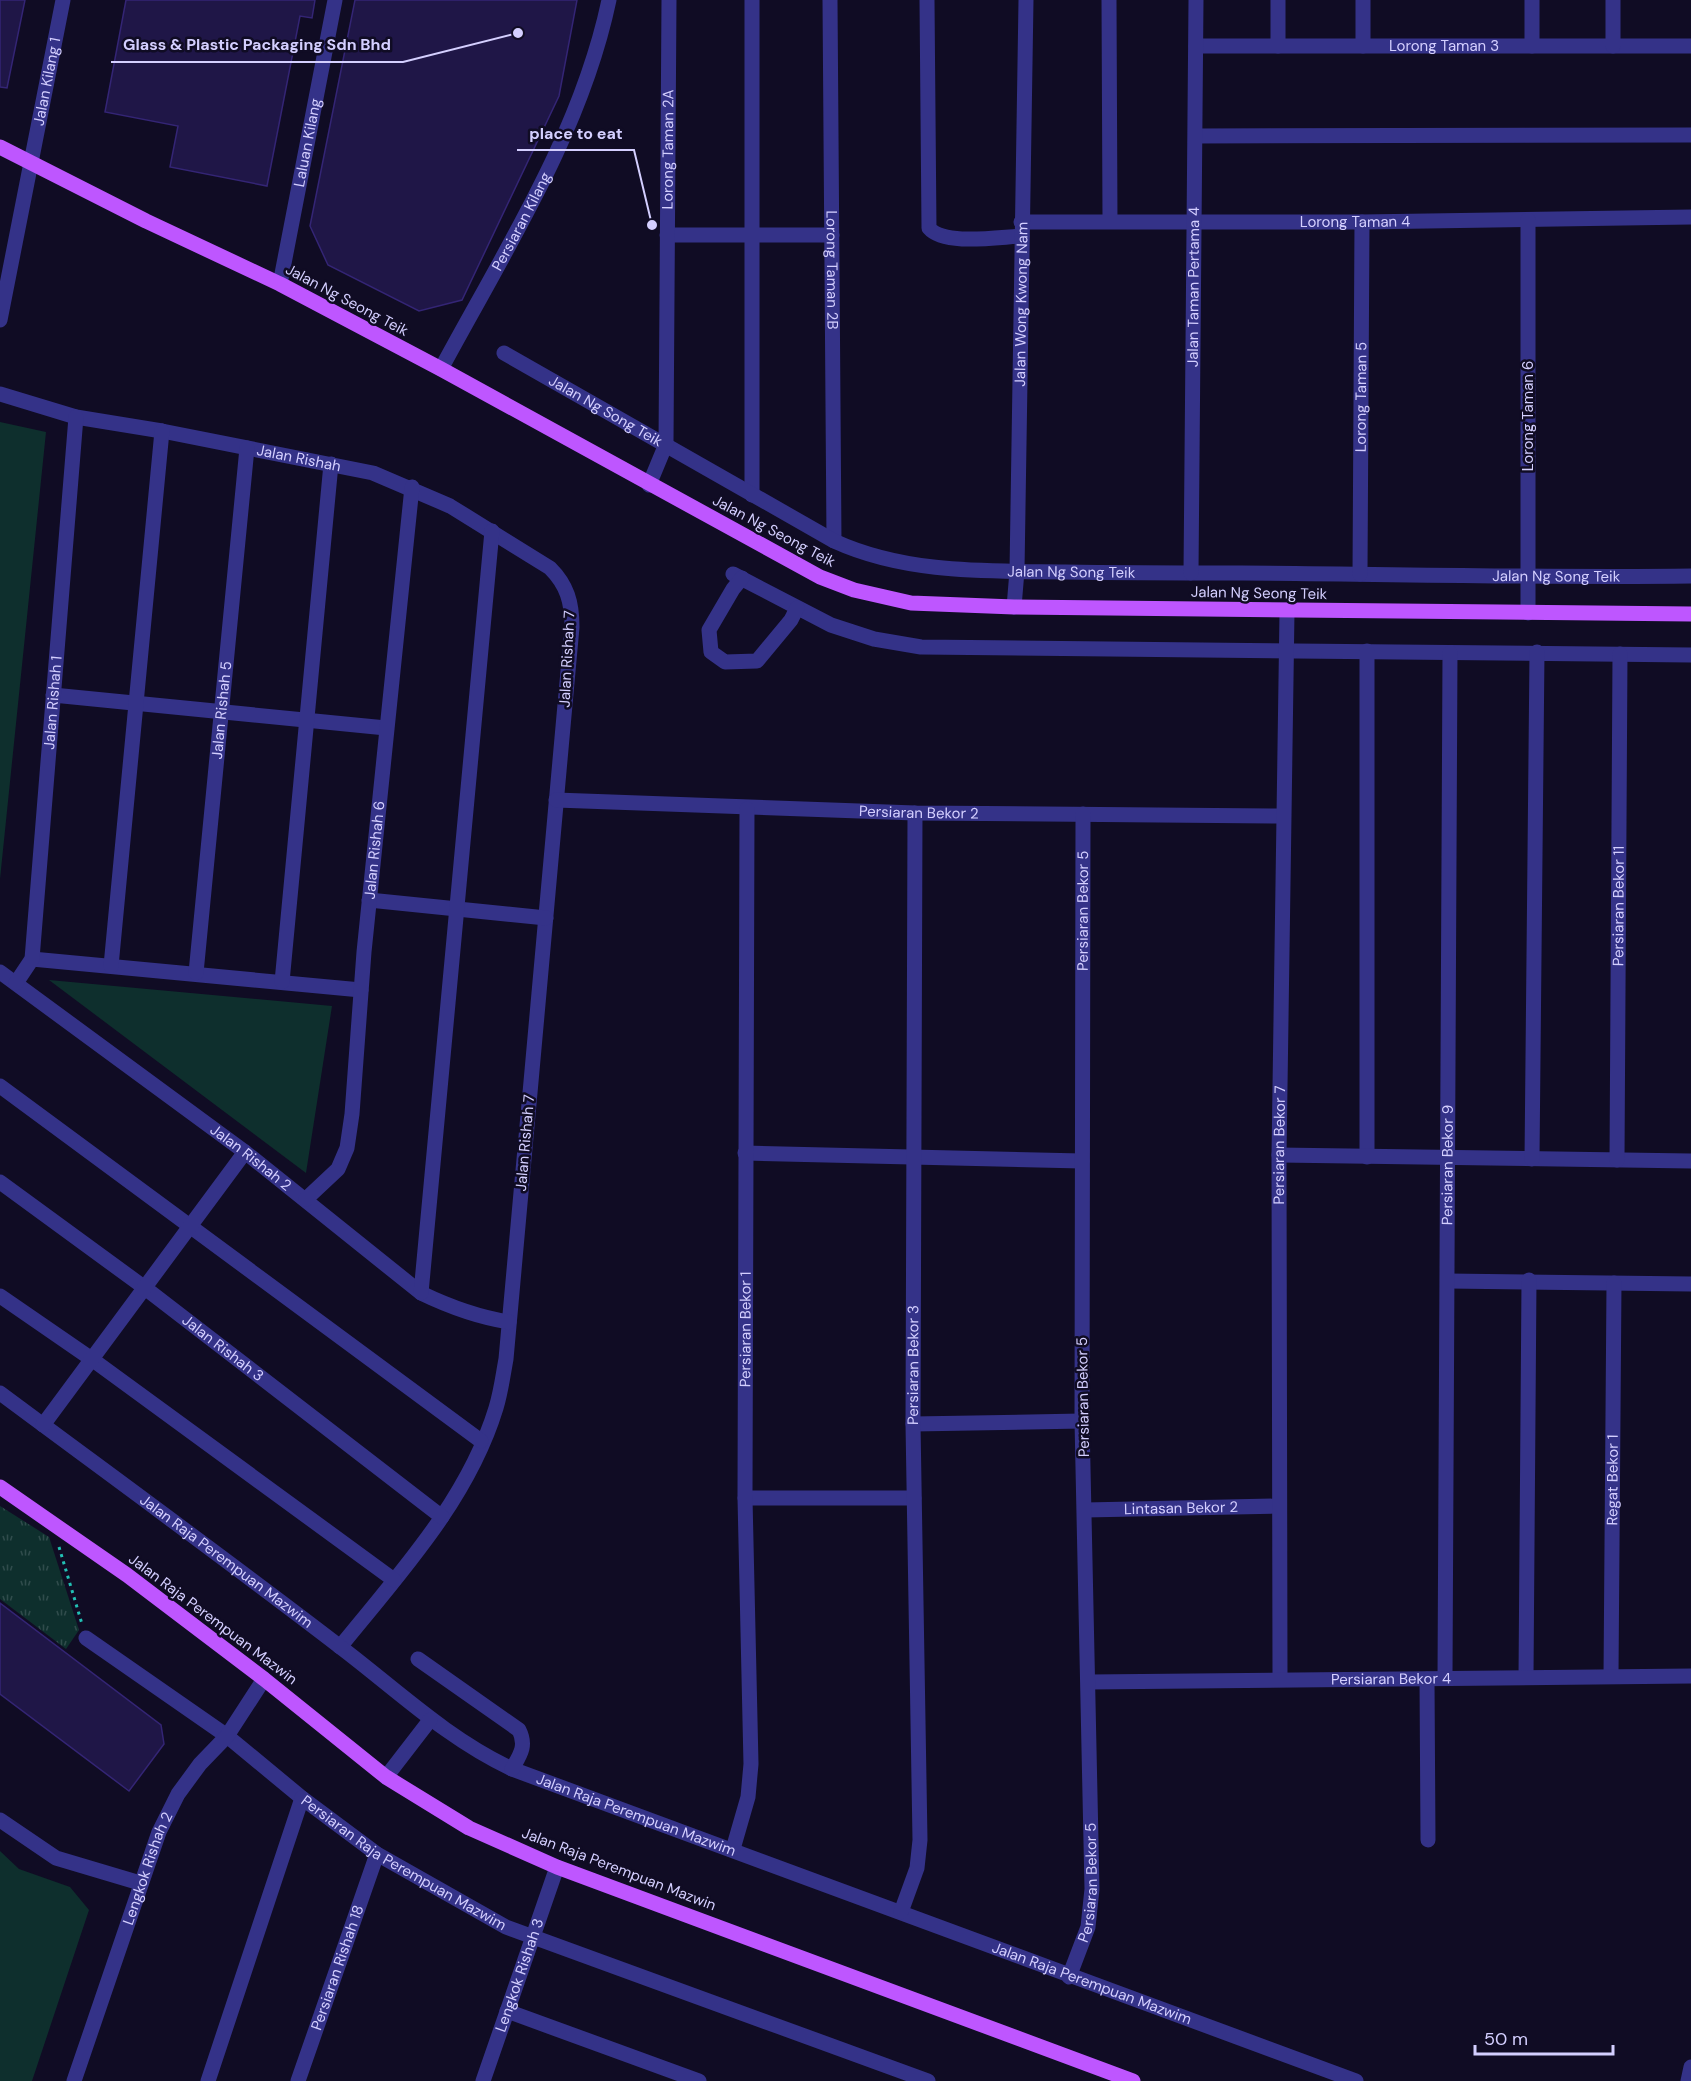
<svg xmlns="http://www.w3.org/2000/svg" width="1691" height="2081" font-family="'DM Sans',sans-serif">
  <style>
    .grass { fill: url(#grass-tufts) }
    .park { fill: #0e2f2d }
    .building { fill: #1f1647; stroke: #342575; stroke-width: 1.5 }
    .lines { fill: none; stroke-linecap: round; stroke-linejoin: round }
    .path { stroke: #22c0b4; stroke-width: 3; stroke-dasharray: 3 4.5; stroke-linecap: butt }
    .minor { stroke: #343288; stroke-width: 15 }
    .major { stroke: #be56ff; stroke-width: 15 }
    .labels { text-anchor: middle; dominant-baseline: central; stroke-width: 5; stroke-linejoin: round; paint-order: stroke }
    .street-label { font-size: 15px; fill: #d4cfff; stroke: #100c24 }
    .leader { fill: none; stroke: #d4cfff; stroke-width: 2 }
    .callout-dot { fill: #d4cfff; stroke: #100c24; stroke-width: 2 }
    .callout-label { font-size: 16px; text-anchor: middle; font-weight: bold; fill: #d4cfff; stroke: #100c24; stroke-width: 5; stroke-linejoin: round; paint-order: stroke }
  </style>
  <defs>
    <pattern id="grass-tufts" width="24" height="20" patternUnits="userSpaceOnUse" patternTransform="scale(1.5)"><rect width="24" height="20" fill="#0e2f2d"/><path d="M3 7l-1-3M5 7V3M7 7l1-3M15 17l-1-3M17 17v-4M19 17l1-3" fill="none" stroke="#304c4c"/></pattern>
  </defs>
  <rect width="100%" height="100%" fill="#100c24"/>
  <path class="grass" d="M0 1506 49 1537 79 1630 66 1649 0 1599Z"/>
  <path class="park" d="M0 422 46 432 0 879Z
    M49 980 332 1006 306 1173Z
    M0 1851 19 1869 70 1887 89 1910 32 2081H0Z"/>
  <path class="building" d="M0 0H25L7 88 0 87Z
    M126 0H315L312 18 300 16 267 186 170 167 178 126 105 112Z
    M355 0H577L559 96 462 300 419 311 328 265 310 226Z
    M0 1603 161 1725 164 1744 129 1791 0 1694Z"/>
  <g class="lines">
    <path class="path" d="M59 1547 82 1624"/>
    <g class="minor">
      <path d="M752 0V495"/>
      <path id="s1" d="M830 0 834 541"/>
      <path d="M927 0 929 228C944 246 998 237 1022 236"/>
      <path d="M1109 0 1110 220"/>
      <path d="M1278 0V46"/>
      <path d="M1363 0V46"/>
      <path d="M1532 0V46"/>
      <path id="s2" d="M1196 46H1691"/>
      <path d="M1613 46V0"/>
      <path d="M1196 136 1691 135"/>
      <path id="s3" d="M1021 222H1362L1691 217"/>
      <path d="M667 235H832"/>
      <path id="s4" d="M280 284 335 0"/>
      <path id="s5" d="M0 320 63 0"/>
      <path id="s6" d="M504 353 834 541C906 574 987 571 1065 572 1124 573 1183 573 1242 573 1392 574 1541 578 1691 576"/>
      <path id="s7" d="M441 369C505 250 581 133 609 0"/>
      <path id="s8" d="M0 394 76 417 162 431 373 473 450 506 550 568C567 585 572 602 572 627L506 1359C503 1375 501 1392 496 1408 468 1500 399 1574 340 1647"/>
      <path id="s9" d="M649 485 666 444 669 0"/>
      <path id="s10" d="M1191 573 1196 0"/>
      <path d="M733 574 831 625 874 639 921 647 1691 655"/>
      <path id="s11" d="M1360 574 1362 222"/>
      <path d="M742 578 733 589 709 630 711 652 725 662 757 661 791 620 797 608"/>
      <path id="s12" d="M1014 607 1017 571 1026 0"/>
      <path d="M1528 613V220"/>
      <path d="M1367 651V1157"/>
      <path d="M53 695 386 728"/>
      <path id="s13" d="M556 800 915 813 1282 816"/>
      <path d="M369 900 546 918"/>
      <path d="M32 959 361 990"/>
      <path d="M111 966 162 431"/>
      <path id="s14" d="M0 972 245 1152 421 1293C450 1307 477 1317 509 1322"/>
      <path id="s15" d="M196 973 247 448"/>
      <path d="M282 982 331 464"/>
      <path id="s16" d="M16 983 32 959 76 417"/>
      <path d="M0 1086 481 1441"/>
      <path d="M745 1153 1082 1161"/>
      <path d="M1279 1155 1691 1161"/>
      <path d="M1532 1159 1537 652"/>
      <path id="s17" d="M1617 1160 1620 654"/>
      <path id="s18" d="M0 1182 145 1288 442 1517"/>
      <path id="s19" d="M306 1199 338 1169 347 1148 352 1114 364 952 412 487"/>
      <path d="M1448 1281 1691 1284"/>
      <path d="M421 1293 492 531"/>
      <path d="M0 1296 93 1360 394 1580"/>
      <path id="s20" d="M0 1393C113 1477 227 1560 339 1646 396 1689 446 1738 512 1769L1356 2081"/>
      <path d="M913 1424 1082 1421"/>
      <path d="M43 1425 245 1152"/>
      <path d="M745 1498H914"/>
      <path id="s21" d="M1085 1510 1278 1506"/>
      <path id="s22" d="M86 1638 227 1736 302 1798 377 1854 506 1927 928 2081"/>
      <path d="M418 1659 519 1730C527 1746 520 1755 512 1769"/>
      <path id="s23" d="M1611 1676 1614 1283"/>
      <path d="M1526 1677 1529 1280"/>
      <path id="s24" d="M1445 1678 1450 653"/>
      <path id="s25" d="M1280 1679 1279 1155 1287 612"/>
      <path d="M1427 1679 1428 1840"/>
      <path id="s26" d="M1089 1682 1691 1676"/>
      <path d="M386 1777 430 1720"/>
      <path d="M0 1820 56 1858 140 1883"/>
      <path id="s27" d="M733 1849 748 1797 751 1764 745 1498 747 809"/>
      <path id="s28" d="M901 1912 917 1868 920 1840 913 1424 915 813"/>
      <path id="s29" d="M1069 1977 1088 1927 1092 1889 1082 1421 1083 814"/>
      <path d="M507 2011 699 2081"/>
      <path id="s30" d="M74 2081 159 1832 178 1794 200 1764 227 1736 264 1679"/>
      <path d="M208 2081 302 1798"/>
      <path id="s31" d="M298 2081 377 1854"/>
      <path id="s32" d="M483 2081 557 1867"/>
      <path d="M1688 2081 1691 2067"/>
    </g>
    <path class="major" d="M0 147 146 221 280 284 441 369 820 577 854 590 911 603 1014 607 1691 614
      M0 1487 127 1575 264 1679 386 1777 469 1828 557 1867 1133 2081"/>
  </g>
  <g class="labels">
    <g class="street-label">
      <text stroke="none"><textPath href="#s2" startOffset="248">Lorong Taman 3</textPath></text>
      <text stroke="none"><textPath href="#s5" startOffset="243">Jalan Kilang 1</textPath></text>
      <text stroke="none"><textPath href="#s4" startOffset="144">Laluan Kilang</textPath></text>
      <text stroke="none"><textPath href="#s9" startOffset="339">Lorong Taman 2A</textPath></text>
      <text stroke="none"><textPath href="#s3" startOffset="334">Lorong Taman 4</textPath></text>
      <text stroke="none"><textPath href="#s7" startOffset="168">Persiaran Kilang</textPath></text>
      <text stroke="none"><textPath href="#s1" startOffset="270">Lorong Taman 2B</textPath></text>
      <text stroke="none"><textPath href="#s10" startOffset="286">Jalan Taman Pertama 4</textPath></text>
      <text transform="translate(347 300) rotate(28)">Jalan Ng Seong Teik</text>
      <text stroke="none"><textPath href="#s12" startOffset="303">Jalan Wong Kwong Nam</textPath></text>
      <text stroke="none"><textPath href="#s11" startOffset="177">Lorong Taman 5</textPath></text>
      <text stroke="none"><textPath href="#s6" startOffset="117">Jalan Ng Song Teik</textPath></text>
      <text transform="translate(1528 416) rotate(-90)">Lorong Taman 6</text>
      <text stroke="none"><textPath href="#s8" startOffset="306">Jalan Rishah</textPath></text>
      <text transform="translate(774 531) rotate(28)">Jalan Ng Seong Teik</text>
      <text stroke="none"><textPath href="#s6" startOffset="621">Jalan Ng Song Teik</textPath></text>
      <text stroke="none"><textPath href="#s6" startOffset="1106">Jalan Ng Song Teik</textPath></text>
      <text transform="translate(1259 593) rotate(1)">Jalan Ng Seong Teik</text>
      <text transform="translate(567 659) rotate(-87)">Jalan Rishah 7</text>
      <text stroke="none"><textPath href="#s16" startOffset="286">Jalan Rishah 1</textPath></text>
      <text stroke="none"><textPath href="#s15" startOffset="264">Jalan Rishah 5</textPath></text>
      <text stroke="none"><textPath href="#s13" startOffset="363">Persiaran Bekor 2</textPath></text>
      <text stroke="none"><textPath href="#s19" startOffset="366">Jalan Rishah 6</textPath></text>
      <text stroke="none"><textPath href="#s17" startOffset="254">Persiaran Bekor 11</textPath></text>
      <text stroke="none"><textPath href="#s29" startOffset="1070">Persiaran Bekor 5</textPath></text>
      <text transform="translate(525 1143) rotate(-85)">Jalan Rishah 7</text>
      <text stroke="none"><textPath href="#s25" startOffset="534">Persiaran Bekor 7</textPath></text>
      <text stroke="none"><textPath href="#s14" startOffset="312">Jalan Rishah 2</textPath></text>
      <text stroke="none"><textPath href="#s24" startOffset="513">Persiaran Bekor 9</textPath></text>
      <text stroke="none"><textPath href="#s27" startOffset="522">Persiaran Bekor 1</textPath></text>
      <text stroke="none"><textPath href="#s18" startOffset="278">Jalan Rishah 3</textPath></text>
      <text stroke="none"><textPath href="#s28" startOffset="550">Persiaran Bekor 3</textPath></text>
      <text transform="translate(1083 1397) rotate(-91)">Persiaran Bekor 5</text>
      <text stroke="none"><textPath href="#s23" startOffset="196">Regat Bekor 1</textPath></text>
      <text stroke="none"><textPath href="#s21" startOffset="96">Lintasan Bekor 2</textPath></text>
      <text stroke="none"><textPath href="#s20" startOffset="282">Jalan Raja Perempuan Mazwim</textPath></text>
      <text transform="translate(213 1619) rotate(37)">Jalan Raja Perempuan Mazwin</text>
      <text stroke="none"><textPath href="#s26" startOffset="302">Persiaran Bekor 4</textPath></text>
      <text stroke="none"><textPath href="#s20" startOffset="768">Jalan Raja Perempuan Mazwim</textPath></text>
      <text stroke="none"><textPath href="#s22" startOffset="390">Persiaran Raja Perempuan Mazwim</textPath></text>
      <text stroke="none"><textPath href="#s30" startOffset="225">Lengkok Rishah 2</textPath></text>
      <text transform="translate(619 1869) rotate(21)">Jalan Raja Perempuan Mazwin</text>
      <text stroke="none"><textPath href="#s29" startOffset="98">Persiaran Bekor 5</textPath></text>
      <text stroke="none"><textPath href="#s31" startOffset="120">Persiaran Rishah 18</textPath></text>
      <text stroke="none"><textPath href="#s32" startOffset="112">Lengkok Rishah 3</textPath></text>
      <text stroke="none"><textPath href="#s20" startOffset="1254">Jalan Raja Perempuan Mazwim</textPath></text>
    </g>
  </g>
  <path class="leader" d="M518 33L403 62H111M652 225L634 150H517"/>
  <g class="callout-dot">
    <circle cx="518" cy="33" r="6"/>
    <circle cx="652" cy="225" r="6"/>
  </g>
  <g class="callout-label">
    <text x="257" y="50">Glass &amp; Plastic Packaging Sdn Bhd</text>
    <text x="576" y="139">place to eat</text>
  </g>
  <path d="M1475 2045v9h138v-9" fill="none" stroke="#d4cfff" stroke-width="3"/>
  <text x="1484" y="2045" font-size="18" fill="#d4cfff" stroke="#100c24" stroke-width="4.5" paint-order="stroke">50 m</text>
</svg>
